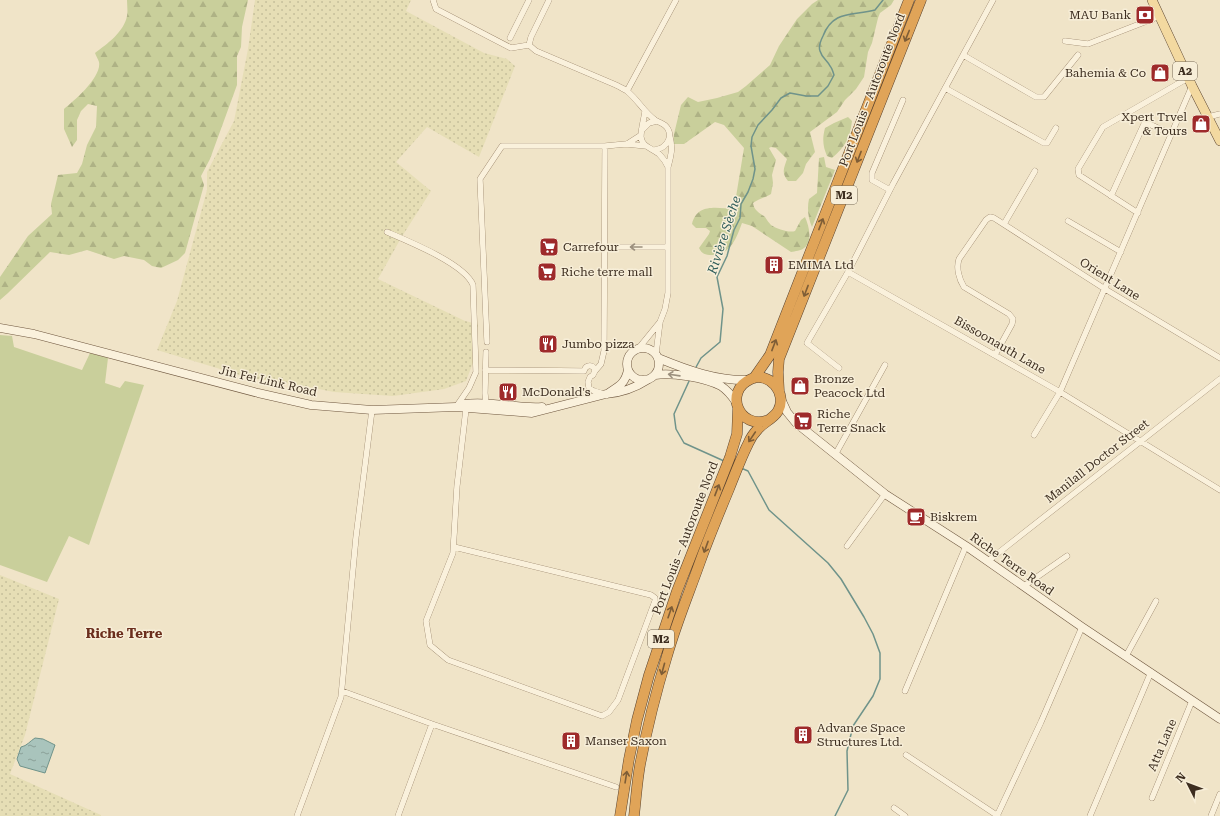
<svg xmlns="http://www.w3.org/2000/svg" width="1220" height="816" font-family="'Roboto Serif',serif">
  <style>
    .farmland { fill: url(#farmland-dots) }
    .grass { fill: #c9cf9b }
    .forest { fill: url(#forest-firs) }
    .water { fill: url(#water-ripples); stroke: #6f938a }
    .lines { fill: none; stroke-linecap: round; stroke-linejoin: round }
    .stream { stroke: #6f938a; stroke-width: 1.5 }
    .street-casing { stroke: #8d765c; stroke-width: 6 }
    .secondary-casing { stroke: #6f573f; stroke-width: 9 }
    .primary-casing { stroke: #5b4430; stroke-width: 10 }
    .highway-casing { stroke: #5b4430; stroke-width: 11 }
    .street { stroke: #faf1dc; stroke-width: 5.5 }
    .secondary { stroke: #faf1dc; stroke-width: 8 }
    .primary { stroke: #f3d9a0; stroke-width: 9 }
    .highway { stroke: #e0a458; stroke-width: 10 }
    .oneway { stroke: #7e5d36 }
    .oneway2 { stroke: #9c907e }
    .labels { text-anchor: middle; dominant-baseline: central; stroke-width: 3; stroke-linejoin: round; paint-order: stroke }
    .shield { fill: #f7eed8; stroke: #756857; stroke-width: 1 }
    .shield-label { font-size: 11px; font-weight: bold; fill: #3d2e20 }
    .poi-label { font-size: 12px; fill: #3d2e20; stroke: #f7eed8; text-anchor: start }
    .street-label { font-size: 12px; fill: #3d2e20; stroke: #f7eed8 }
    .water-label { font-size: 13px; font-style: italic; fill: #2f5d5a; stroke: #f7eed8 }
    .neighbourhood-label { font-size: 13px; font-weight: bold; fill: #6b2e1e; stroke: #f7eed8 }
  </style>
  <defs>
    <pattern id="farmland-dots" width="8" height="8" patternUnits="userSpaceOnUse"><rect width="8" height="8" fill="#e6deb5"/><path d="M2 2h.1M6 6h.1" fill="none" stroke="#c6bf9b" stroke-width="1.8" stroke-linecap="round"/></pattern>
    <pattern id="forest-firs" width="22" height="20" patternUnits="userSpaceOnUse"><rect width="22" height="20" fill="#c9cf9b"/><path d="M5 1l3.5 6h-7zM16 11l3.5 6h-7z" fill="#aeb285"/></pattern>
    <pattern id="water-ripples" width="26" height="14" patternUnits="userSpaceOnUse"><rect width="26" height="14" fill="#a9c4bc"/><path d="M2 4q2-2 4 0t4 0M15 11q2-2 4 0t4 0" fill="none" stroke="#8ba098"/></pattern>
  </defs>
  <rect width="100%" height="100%" fill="#f0e4c8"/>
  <path class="farmland" d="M255 0H411L406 11 484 53 507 59 515 66 479 157 427 127 396 162 431 191 401 238 378 279 465 321 478 324 474 360 466 381 444 389 393 396 334 392 293 384 250 378 157 350 177 301 207 190V172L234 121 248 49Z
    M0 575 59 599 25 735 10 774 101 815V816H0Z"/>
  <path class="grass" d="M0 335 12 336 14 347 82 370 90 353 108 358 105 383 120 388 125 381 144 385 89 545 69 536 47 582 0 565Z"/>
  <path class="forest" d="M127 0H248L242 27 241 47 237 56V85L210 159 201 176 204 185 185 253 178 260 161 268 152 266 144 260 124 256 114 259 87 250 69 255 50 252 8 293 0 300V277L28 236 52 214 51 204 58 175 77 173 82 164 87 145 96 127 97 106 88 104 81 111 77 120V140L72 147 64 129V109C74 101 102 77 99 62 98 59 96 56 95 53 107 44 124 32 127 16 128 11 127 5 127 0Z
    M818 0H894L891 5 880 13 878 18 872 43 868 52 864 77 856 89 845 100 837 112 810 132 815 152 806 164 803 173 796 181H788C781 173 784 168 787 159L776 148 771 147 769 148 776 160 772 175 773 183 771 194C765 198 759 198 753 203 754 211 760 213 765 217 767 220 769 223 771 225 777 229 789 233 795 231L801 220 805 217C809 226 813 241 804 248 801 251 795 251 791 252L752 226 742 223C737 237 730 256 712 255 705 255 702 254 699 248L709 234 710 231 706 228H696L692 224C697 203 717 208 734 209L744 148 724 125 715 122 684 144H673L674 134 681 105 688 97 698 102 717 98 738 92 746 86 770 65 779 46 797 19 812 4Z
    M848 117 852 121C850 138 845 147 832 158L827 156C823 147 822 139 825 128L834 123Z
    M824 157 826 167 835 170 812 227C808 218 807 208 809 199L817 193 819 158Z"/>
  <path class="water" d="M35 738 43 739 55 745 45 773 20 766 17 759 21 747C27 746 30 741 35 738Z"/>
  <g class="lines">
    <path class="stream" d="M695 369 701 358 720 342 723 309 717 277 727 256 734 230 740 218 741 204 748 192 753 179 755 169 751 146 752 137 758 125 772 110 781 98 790 93 806 96H818L828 86 834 75C833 72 832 68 830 66 827 60 822 58 820 51 818 46 821 40 823 36 833 10 852 16 875 10L883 0
      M690 379 674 414 676 429 684 443 724 461
      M741 468 748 471 769 510 828 563 841 579 864 617 873 634 880 653V679L873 696 853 726 847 751 848 790 835 816"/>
    <g class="street-casing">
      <path id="street" d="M433 0 436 9 511 48 529 45 536 51 616 85C620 87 624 89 627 91 638 100 644 112 655 120 660 123 665 123 668 129 673 139 665 149 654 150
        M510 38 529 0
        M1065 41 1088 44 1160 16
        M529 45 531 37 549 0
        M963 55 1036 97H1044L1078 55
        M945 88 1044 143H1047L1056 128
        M627 91 676 0
        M645 111C644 119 641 128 641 137 642 147 652 148 659 154 663 158 666 162 668 167
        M1208 117 1220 114
        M642 130 649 123 657 121
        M627 144 641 135
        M890 190 872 180V173L903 100
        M1111 196 1144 124 1147 123 1171 134
        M1138 213 1079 175 1078 169 1103 127 1188 78
        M1068 221 1121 252
        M1004 224 1035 171
        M387 232C408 241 465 264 473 285L476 372 469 388 456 407
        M604 247H668
        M848 272 1060 392 1220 490
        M487 342 480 179 502 146H605
        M638 349 660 322
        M486 352 485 393 486 405
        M656 354 660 322 665 309 668 293V167C671 156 673 148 670 137
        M995 355 1012 324 1013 319 1009 314 964 287C959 279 956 268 959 259L986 220 990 217 994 218 1105 289 1220 358
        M839 368 807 343 848 272 893 184 993 0
        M485 370 584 371
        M584 371C586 364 594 364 595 371L593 375 590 377 588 382 589 388 594 391 604 394
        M595 371 601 364 604 351 605 146 626 144 646 146
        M1034 435 1060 392 1192 86
        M835 455 885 365
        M847 546 885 494
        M454 547 651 595 655 598V601L618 700 609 712 602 716 448 660 430 645 426 621 453 553 457 486 466 409
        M988 561 1220 379
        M1024 586 1067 556
        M1126 656 1156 601
        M342 691 432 724 616 787
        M905 691 966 546
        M906 755 998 816
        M1152 798 1192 701
        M894 808 905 816
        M297 816 341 697 356 537 372 410
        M398 816 432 724
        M997 816 1041 722 1082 627
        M1090 816 1151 672
        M1211 816 1220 794"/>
    </g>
    <g class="secondary-casing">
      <path id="secondary" d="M0 328 34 334 258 393 311 405 372 410 456 407 532 413 606 394C622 393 635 388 649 379
        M627 364a16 16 0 1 1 32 0a16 16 0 1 1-32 0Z
        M658 358C687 370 717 381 749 380
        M655 375C672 372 705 378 721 386 727 390 732 396 736 402
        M607 394C619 386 625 384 628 370
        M781 399 787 412 796 423 885 494 966 546 1082 627 1220 719
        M464 404C490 400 517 409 542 407"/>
    </g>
    <g class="primary-casing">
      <path id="primary" d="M1152 0 1192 86 1220 141"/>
    </g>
    <g class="highway-casing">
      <path id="highway" d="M754 378 770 355 909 0
        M779 391 778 372 779 359 921 0
        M620 816 629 759 637 720 649 675 677 591 730 457 737 434 738 409
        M634 816C636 799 637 782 640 765 647 728 656 692 667 656 676 624 689 593 700 562 709 537 719 513 729 489 735 474 741 458 748 444 750 439 754 433 758 429 764 422 773 419 778 411 788 393 769 371 751 379 723 391 739 431 769 420"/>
    </g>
    <use href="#street" class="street"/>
    <use href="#secondary" class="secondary"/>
    <use href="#primary" class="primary"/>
    <use href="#highway" class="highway"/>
  </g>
  <defs><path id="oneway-shaft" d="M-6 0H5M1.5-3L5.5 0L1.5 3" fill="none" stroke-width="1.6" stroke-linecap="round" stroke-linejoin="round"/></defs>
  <g class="oneway">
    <use href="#oneway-shaft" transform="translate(907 36) rotate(112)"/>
    <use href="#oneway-shaft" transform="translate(859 157) rotate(111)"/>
    <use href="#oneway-shaft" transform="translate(821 224) rotate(-69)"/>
    <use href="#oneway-shaft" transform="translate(806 291) rotate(111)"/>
    <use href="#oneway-shaft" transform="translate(774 345) rotate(-69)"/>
    <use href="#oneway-shaft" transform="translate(752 437) rotate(124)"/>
    <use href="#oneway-shaft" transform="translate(717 490) rotate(-69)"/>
    <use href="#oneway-shaft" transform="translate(706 547) rotate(110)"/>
    <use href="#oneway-shaft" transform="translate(670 612) rotate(-71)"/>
    <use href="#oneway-shaft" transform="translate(663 669) rotate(105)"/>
    <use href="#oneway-shaft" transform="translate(626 777) rotate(-81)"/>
  </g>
  <g class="oneway2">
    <use href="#oneway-shaft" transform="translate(636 247) rotate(180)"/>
    <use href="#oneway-shaft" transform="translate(674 375) rotate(-172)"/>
  </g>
  <defs>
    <g id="bank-square" transform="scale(1)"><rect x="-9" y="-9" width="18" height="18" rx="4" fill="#9e2a2b" stroke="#f7eed8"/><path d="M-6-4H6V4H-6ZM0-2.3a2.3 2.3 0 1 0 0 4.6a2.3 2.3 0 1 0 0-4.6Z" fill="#fff"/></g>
    <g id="shop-square" transform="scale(1)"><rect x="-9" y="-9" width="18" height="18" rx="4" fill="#9e2a2b" stroke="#f7eed8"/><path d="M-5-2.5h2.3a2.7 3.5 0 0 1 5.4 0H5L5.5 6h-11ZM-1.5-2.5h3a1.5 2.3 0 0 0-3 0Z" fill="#fff"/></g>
    <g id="supermarket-square" transform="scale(1)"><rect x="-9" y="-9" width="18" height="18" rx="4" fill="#9e2a2b" stroke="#f7eed8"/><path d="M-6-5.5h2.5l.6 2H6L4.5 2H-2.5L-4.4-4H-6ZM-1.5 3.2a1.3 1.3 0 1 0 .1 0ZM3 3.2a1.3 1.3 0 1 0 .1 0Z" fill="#fff"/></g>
    <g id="building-square" transform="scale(1)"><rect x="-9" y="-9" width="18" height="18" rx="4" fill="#9e2a2b" stroke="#f7eed8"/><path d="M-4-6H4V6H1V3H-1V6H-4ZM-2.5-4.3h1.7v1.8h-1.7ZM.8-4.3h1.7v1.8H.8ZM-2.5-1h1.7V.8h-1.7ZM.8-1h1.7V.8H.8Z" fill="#fff"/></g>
    <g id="restaurant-square" transform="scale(1)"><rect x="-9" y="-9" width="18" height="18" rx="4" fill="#9e2a2b" stroke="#f7eed8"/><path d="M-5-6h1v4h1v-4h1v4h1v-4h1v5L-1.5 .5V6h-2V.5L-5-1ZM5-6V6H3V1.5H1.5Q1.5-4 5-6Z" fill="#fff"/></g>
    <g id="cafe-square" transform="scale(1)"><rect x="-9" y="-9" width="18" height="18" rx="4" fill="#9e2a2b" stroke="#f7eed8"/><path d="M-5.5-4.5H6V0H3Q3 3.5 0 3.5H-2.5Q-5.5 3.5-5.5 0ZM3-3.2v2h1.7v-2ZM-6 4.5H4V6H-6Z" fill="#fff"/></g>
  </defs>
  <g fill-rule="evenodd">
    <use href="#bank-square" x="1145" y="15"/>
    <use href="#shop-square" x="1160" y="73"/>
    <use href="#shop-square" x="1201" y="124"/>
    <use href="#supermarket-square" x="549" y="247"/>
    <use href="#building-square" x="774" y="265"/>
    <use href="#supermarket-square" x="547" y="272"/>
    <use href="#restaurant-square" x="548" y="344"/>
    <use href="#shop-square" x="800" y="386"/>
    <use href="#restaurant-square" x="508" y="392"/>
    <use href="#supermarket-square" x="803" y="421"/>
    <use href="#cafe-square" x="916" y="517"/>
    <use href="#building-square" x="803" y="735"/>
    <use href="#building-square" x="571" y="741"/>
  </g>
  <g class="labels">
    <g class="shield">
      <rect x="1173" y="62" width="24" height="18" rx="3"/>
      <rect x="831" y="186" width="26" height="18" rx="3"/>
      <rect x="648" y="630" width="26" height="18" rx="3"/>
    </g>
    <g class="shield-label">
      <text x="1185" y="71">A2</text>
      <text x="844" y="195">M2</text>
      <text x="661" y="639">M2</text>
    </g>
    <g class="poi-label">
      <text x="1131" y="15" text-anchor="end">MAU Bank</text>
      <text x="1146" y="73" text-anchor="end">Bahemia &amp; Co</text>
      <text x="1187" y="117" text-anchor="end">Xpert Trvel<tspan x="1187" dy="14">&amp; Tours</tspan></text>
      <text x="563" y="247">Carrefour</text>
      <text x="788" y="265">EMIMA Ltd</text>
      <text x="561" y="272">Riche terre mall</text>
      <text x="562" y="344">Jumbo pizza</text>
      <text x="814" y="379">Bronze<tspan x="814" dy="14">Peacock Ltd</tspan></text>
      <text x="522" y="392">McDonald's</text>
      <text x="817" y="414">Riche<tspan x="817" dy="14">Terre Snack</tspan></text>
      <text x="930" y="517">Biskrem</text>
      <text x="817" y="728">Advance Space<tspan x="817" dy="14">Structures Ltd.</tspan></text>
      <text x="585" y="741">Manser Saxon</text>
    </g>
    <g class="street-label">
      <text transform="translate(872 90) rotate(-69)">Port Louis – Autoroute Nord</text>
      <text transform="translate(1110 279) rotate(32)">Orient Lane</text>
      <text transform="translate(1000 345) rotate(30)">Bissoonauth Lane</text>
      <text transform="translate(268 381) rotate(13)">Jin Fei Link Road</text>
      <text transform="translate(1097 461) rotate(-38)">Manilall Doctor Street</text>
      <text transform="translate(685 538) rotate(-69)">Port Louis – Autoroute Nord</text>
      <text transform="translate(1012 564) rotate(35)">Riche Terre Road</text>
      <text transform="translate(1162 745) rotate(-67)">Atta Lane</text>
    </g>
    <g class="water-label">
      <text transform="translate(724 235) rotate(-72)">Rivière Sèche</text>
    </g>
    <g class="neighbourhood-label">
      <text x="124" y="633">Riche Terre</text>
    </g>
  </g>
  <g transform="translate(1188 784) rotate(312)" stroke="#f7eed8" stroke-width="3" paint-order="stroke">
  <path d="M0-3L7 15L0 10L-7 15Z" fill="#3d2e20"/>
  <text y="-6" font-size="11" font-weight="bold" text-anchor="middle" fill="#3d2e20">N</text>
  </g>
</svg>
